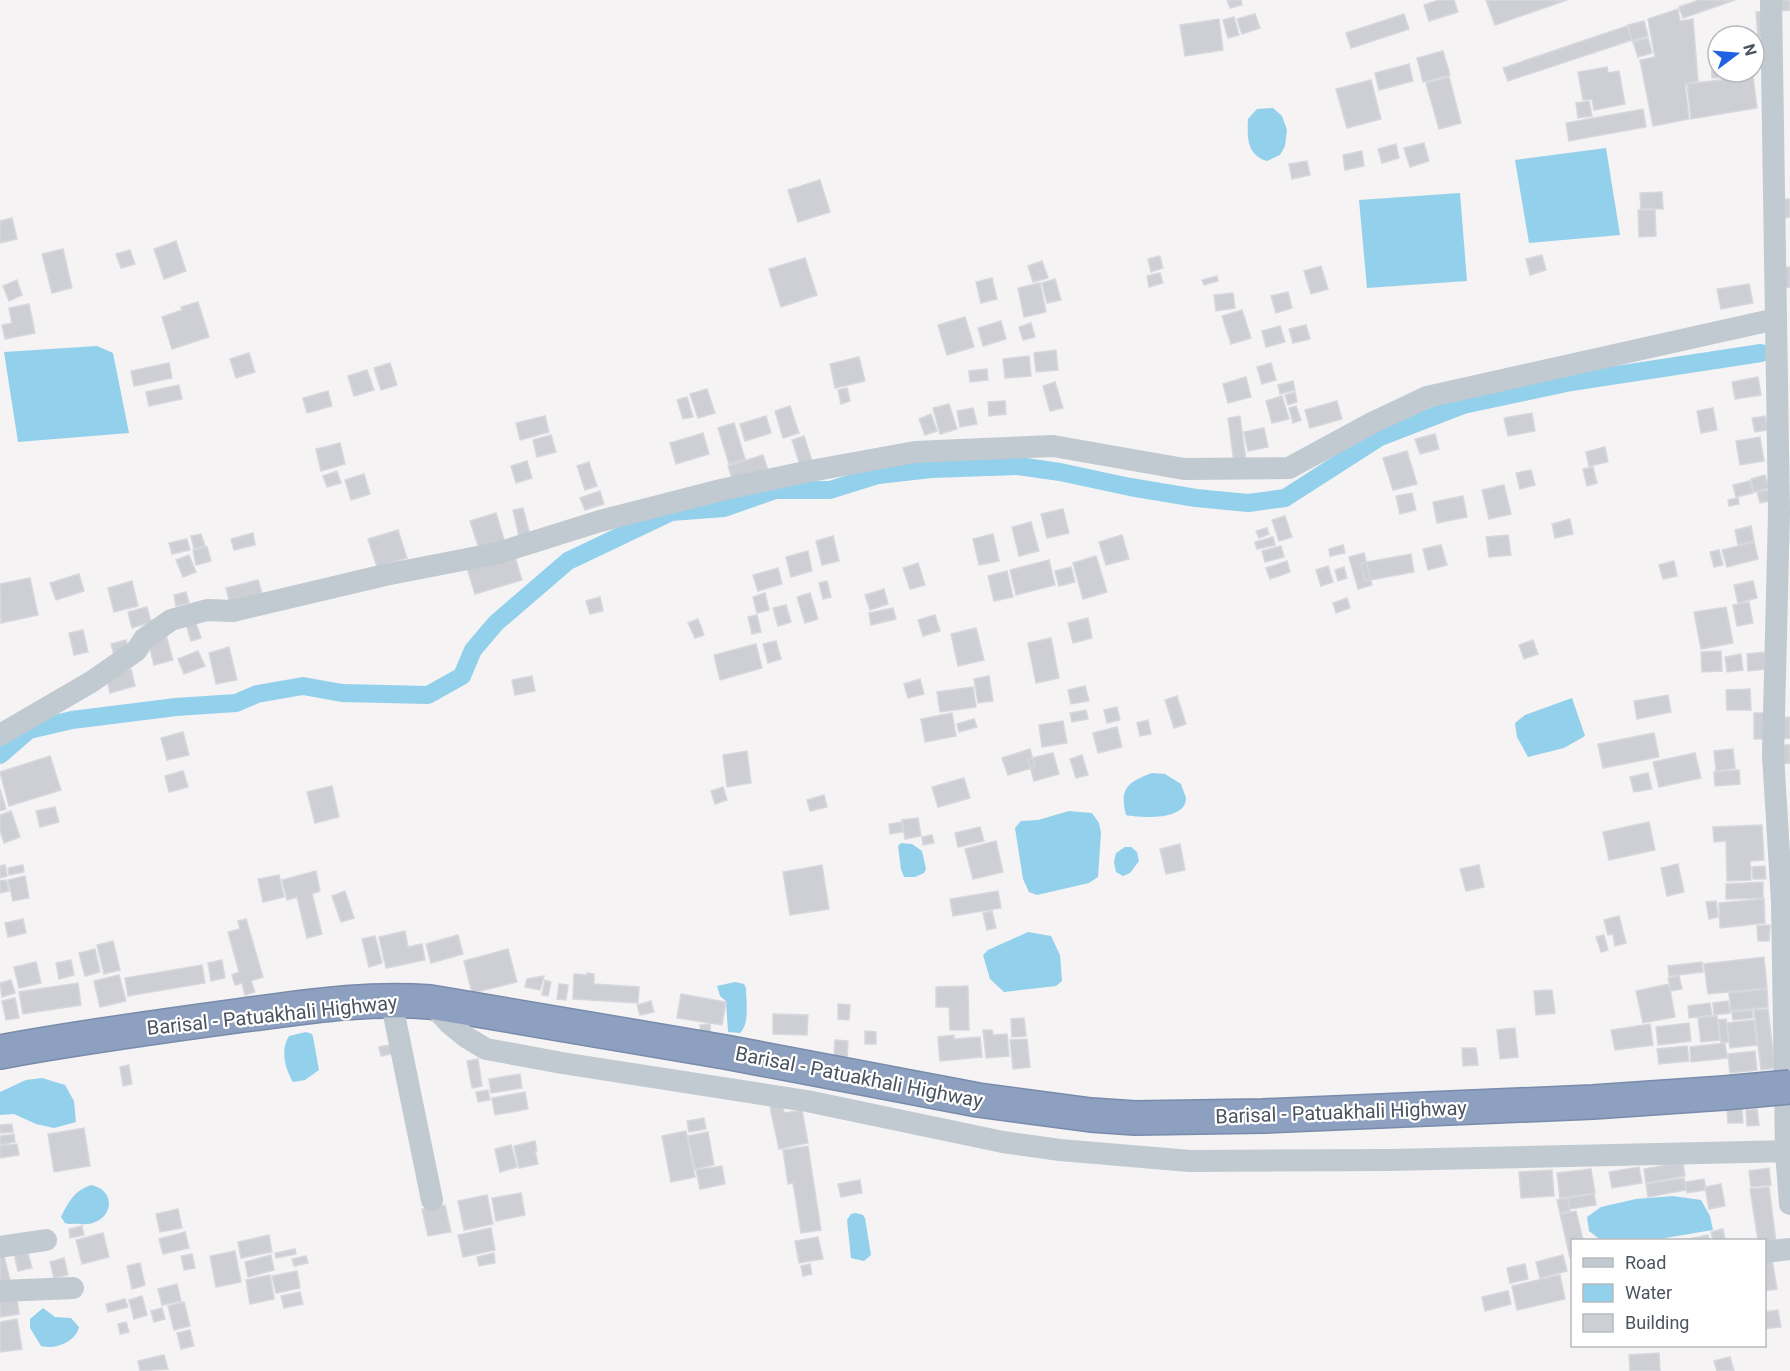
<svg xmlns="http://www.w3.org/2000/svg" width="1790" height="1371" font-family="Roboto,sans-serif">
  <style>
    .water { fill: #93d0eb }
    .lines { fill: none; stroke-linecap: round; stroke-linejoin: round }
    .canal { stroke: #93d0eb; stroke-width: 18 }
    .building { fill: #cdcfd5; stroke: #d7d8de; stroke-width: 1.5 }
    .highway-casing { stroke: #788bab; stroke-width: 36 }
    .minor { stroke: #c1c9d1; stroke-width: 22 }
    .highway { stroke: #8da0bf; stroke-width: 33 }
    .highway-bridge-casing { stroke: #788bab; stroke-width: 36; stroke-linecap: butt }
    .highway-bridge { stroke: #8da0bf; stroke-width: 33 }
    .labels { text-anchor: middle; dominant-baseline: central; stroke-width: 4.5; stroke-linejoin: round; paint-order: stroke }
    .street-label { font-size: 20px; fill: #4b5460; stroke: #fff }
  </style>
  <rect width="100%" height="100%" fill="#f5f3f3"/>
  <path class="water" d="M1273 108 1282 116 1287 130 1285 146 1280 155 1267 161C1247 155 1247 138 1248 119L1257 109Z
    M1606 148 1620 235 1529 243 1515 160Z
    M1460 193 1467 281 1367 288 1359 200Z
    M97 346 113 353 129 433 18 442 4 352Z
    M1572 698 1585 736 1564 748 1528 757 1517 737 1515 723 1525 715Z
    M1152 773 1165 774 1181 784C1182 788 1185 794 1186 798 1186 821 1140 818 1126 815 1119 788 1128 782 1152 773Z
    M1069 811 1092 813 1099 823 1101 833 1098 877 1089 883 1037 895 1029 892 1023 879 1015 828 1021 821 1038 820Z
    M901 843 912 844 922 851 926 869 924 873 915 877H904L901 869 898 846Z
    M1125 847H1131L1137 852 1139 861 1130 873 1123 876 1116 872 1114 862 1116 853Z
    M1028 932 1051 936 1060 955 1062 981 1056 986 1004 992 990 979 983 955 988 950Z
    M735 982 744 984 746 988C746 1002 750 1023 740 1033L728 1032 726 1001 720 996 717 986Z
    M306 1032 312 1034 313 1037 319 1070 305 1080 293 1082C285 1068 280 1050 289 1036Z
    M42 1078 65 1085 74 1101 76 1122 54 1128 36 1124 14 1114 0 1115V1092L26 1080Z
    M91 1185C120 1191 112 1227 80 1224 74 1223 71 1225 65 1223L61 1217C68 1202 75 1190 91 1185Z
    M1673 1196 1701 1200 1710 1216 1713 1230 1653 1240H1601L1589 1231 1587 1217 1601 1207 1636 1199Z
    M856 1213 863 1215 865 1218 871 1255 864 1261 851 1258 847 1220 851 1214Z
    M43 1308 55 1317 71 1318 79 1327C76 1342 54 1350 41 1346L30 1328V1319Z"/>
  <g class="lines">
    <path class="canal" d="M0 755 29 730 72 720 176 707 236 703 257 694 303 686 342 693 428 695 462 676 473 650 496 623 568 561 671 512 724 508 775 490H830L878 475 931 469 1018 466 1060 472 1130 487 1196 498 1248 503 1285 498 1380 437 1463 405 1571 382 1761 353"/>
  </g>
  <path class="building" d="M1227 0H1241L1242 5 1230 8Z
    M1439 0H1454L1458 12 1429 21 1424 5Z
    M1486 0H1567L1495 25Z
    M1699 0H1735L1683 18 1679 7Z
    M1780 0H1790V10L1781 11Z
    M1678 9 1680 21 1693 19 1698 81 1685 84 1689 119 1653 126 1640 60 1655 57 1648 19Z
    M1767 11 1769 36 1758 37 1756 12Z
    M1255 14 1260 28 1242 34 1237 19Z
    M1404 14 1409 29 1351 48 1346 33Z
    M1234 17 1239 35 1228 38 1223 20Z
    M1219 19 1223 50 1185 56 1180 25Z
    M1644 21 1648 36 1632 41 1628 25Z
    M1627 26 1632 40 1508 81 1503 68Z
    M1648 38 1652 53 1638 57 1633 42Z
    M1443 51 1450 75 1423 82 1417 58Z
    M1711 59H1718V72H1732V77L1712 78Z
    M1409 64 1413 81 1379 90 1375 73Z
    M1607 67 1608 73 1619 71 1625 104 1594 110 1592 99 1583 100 1578 72Z
    M1753 76 1757 108 1691 119 1687 84Z
    M1449 77 1461 123 1439 129 1426 83Z
    M1371 80 1381 119 1347 128 1336 89Z
    M1589 101 1592 116 1578 118 1576 103Z
    M1643 109 1646 127 1569 141 1566 123Z
    M1424 143 1429 161 1410 167 1404 148Z
    M1396 144 1399 158 1382 163 1378 149Z
    M1362 151 1364 166 1345 170 1343 155Z
    M1307 161 1310 175 1292 179 1289 164Z
    M820 180 830 212 798 222 788 190Z
    M1662 192 1663 209H1641L1640 193Z
    M1784 199H1790V217L1785 218Z
    M1638 210H1655L1656 236 1639 237Z
    M12 218 17 239 0 243V221Z
    M176 241 186 271 164 279 154 249Z
    M63 249 72 288 52 293 42 254Z
    M130 250 135 264 121 268 116 254Z
    M1542 255 1546 270 1530 275 1526 259Z
    M1160 256 1163 268 1151 272 1148 259Z
    M805 258 817 295 781 307 769 269Z
    M1042 261 1048 278 1033 282 1028 266Z
    M1321 266 1328 289 1311 294 1304 271Z
    M1790 267V287L1782 288 1781 268Z
    M1160 273 1163 283 1149 287 1147 276Z
    M1217 276 1218 281 1204 285 1202 280Z
    M992 278 997 299 981 303 976 282Z
    M1055 279 1061 300 1047 303 1042 283Z
    M17 280 22 295 9 301 3 286Z
    M1040 283 1046 312 1024 317 1018 288Z
    M1749 284 1753 303 1721 309 1717 289Z
    M1288 292 1292 308 1276 313 1271 296Z
    M1233 293 1235 308 1216 311 1214 295Z
    M198 302 209 337 172 349 162 317 182 310 181 307Z
    M29 304 35 333 5 339 2 325 12 323 9 308Z
    M1242 310 1251 338 1231 344 1222 316Z
    M965 317 974 347 947 355 938 325Z
    M1001 321 1006 339 983 346 978 328Z
    M1031 323 1035 337 1023 340 1019 327Z
    M1306 325 1310 339 1293 343 1289 329Z
    M1280 326 1285 342 1266 347 1262 331Z
    M1056 350 1058 370 1036 372 1034 353Z
    M249 353 255 372 236 378 230 359Z
    M1029 356 1031 376 1005 378 1003 359Z
    M859 357 865 381 835 388 830 364Z
    M169 363 172 378 134 386 131 371Z
    M390 363 397 385 381 390 374 368Z
    M1271 363 1276 380 1262 384 1257 367Z
    M987 369 988 380 970 382 969 371Z
    M367 370 374 390 354 396 348 376Z
    M1246 377 1251 397 1228 403 1223 384Z
    M1758 377 1761 395 1735 399 1732 382Z
    M1293 381 1295 390 1280 394 1278 385Z
    M1055 382 1063 408 1050 411 1043 386Z
    M179 385 182 399 149 406 146 392Z
    M847 388 850 401 841 404 838 390Z
    M707 389 715 413 698 418 690 394Z
    M328 391 332 406 307 413 303 398Z
    M1295 392 1297 402 1288 405 1285 395Z
    M1282 396 1289 419 1272 423 1266 401Z
    M687 397 693 417 683 419 677 400Z
    M1005 401 1006 414 989 416 988 402Z
    M1337 401 1342 419 1310 428 1305 410Z
    M949 404 957 429 940 434 933 408Z
    M790 406 799 433 783 438 775 411Z
    M1296 406 1301 420 1293 423 1289 408Z
    M973 408 977 424 960 427 957 411Z
    M1713 408 1717 430 1701 433 1697 411Z
    M1532 413 1535 431 1508 436 1504 418Z
    M931 414 937 431 925 435 919 419Z
    M545 416 549 432 520 440 516 423Z
    M766 416 771 433 745 441 740 424Z
    M1240 416 1246 461 1234 462 1228 418Z
    M1765 416 1768 430 1755 432 1752 418Z
    M734 423 745 459 729 464 718 428Z
    M1264 428 1268 447 1248 451 1244 432Z
    M703 433 709 454 676 464 670 443Z
    M1435 434 1439 449 1420 454 1415 439Z
    M551 435 556 452 537 457 533 440Z
    M804 436 812 461 800 465 792 440Z
    M1760 437 1764 461 1740 465 1736 441Z
    M340 443 345 464 321 471 316 449Z
    M1605 447 1608 462 1589 466 1586 452Z
    M1407 451 1417 484 1393 490 1383 458Z
    M763 455 769 473 734 484 728 466Z
    M527 461 532 478 516 483 511 466Z
    M589 462 597 486 585 490 577 466Z
    M1593 467 1597 483 1587 486 1583 469Z
    M1531 470 1535 485 1520 489 1516 473Z
    M337 471 341 483 327 487 323 476Z
    M364 474 370 494 351 500 345 480Z
    M1765 475 1769 488 1754 492 1751 479Z
    M1750 481 1753 493 1736 497 1733 485Z
    M1504 485 1511 514 1489 519 1482 490Z
    M1768 490 1770 501 1760 503 1757 492Z
    M600 491 604 504 585 510 580 498Z
    M1412 493 1416 510 1400 514 1396 496Z
    M1463 496 1467 517 1437 523 1433 502Z
    M1738 498 1739 504 1729 506 1728 500Z
    M523 508 531 539 520 541 513 510Z
    M1063 509 1069 533 1047 538 1041 514Z
    M496 513 505 543 480 552 470 521Z
    M1285 516 1292 537 1279 541 1272 520Z
    M1570 519 1573 534 1555 538 1552 524Z
    M1031 522 1039 551 1019 556 1012 527Z
    M1751 526 1754 541 1738 545 1735 530Z
    M1267 528 1269 534 1259 538 1256 531Z
    M398 530 407 558 377 567 368 539Z
    M253 533 255 545 234 550 231 539Z
    M201 534 205 546 194 549 191 536Z
    M993 534 999 561 979 565 973 539Z
    M1122 535 1129 559 1106 565 1099 542Z
    M1508 535 1511 555 1489 557 1486 537Z
    M833 536 839 561 822 565 816 541Z
    M1273 537 1275 545 1257 549 1255 542Z
    M187 539 190 550 172 554 169 543Z
    M1754 542 1758 559 1727 567 1722 550Z
    M1343 545 1345 553 1330 556 1329 549Z
    M1441 545 1447 565 1428 570 1423 549Z
    M1281 546 1284 557 1265 562 1262 551Z
    M207 547 211 561 196 565 193 550Z
    M1719 550 1723 565 1714 567 1710 552Z
    M808 551 812 571 791 577 786 557Z
    M1364 553 1372 585 1358 589 1349 557Z
    M514 554 522 580 475 594 467 568Z
    M1411 554 1414 572 1365 581 1361 563Z
    M189 555 196 572 183 577 176 560Z
    M1096 556 1107 592 1083 599 1073 563Z
    M1049 560 1055 585 1016 595 1010 570Z
    M1287 561 1290 572 1270 579 1266 568Z
    M1674 561 1677 576 1663 579 1659 565Z
    M918 563 925 585 910 589 903 568Z
    M1328 566 1333 582 1321 586 1316 570Z
    M1071 567 1075 582 1059 586 1055 571Z
    M1344 567 1347 578 1338 581 1335 570Z
    M778 568 782 584 758 591 753 575Z
    M1007 571 1013 597 994 601 988 576Z
    M79 574 84 591 56 600 50 583Z
    M30 578 38 615 1 623 0 584Z
    M258 580 264 600 231 608 226 588Z
    M132 581 138 606 114 612 108 588Z
    M827 581 831 597 823 599 819 583Z
    M1753 581 1757 598 1738 603 1734 585Z
    M884 589 888 604 870 610 865 595Z
    M186 592 189 603 176 606 174 595Z
    M765 593 769 610 757 613 753 597Z
    M810 593 818 619 805 623 797 597Z
    M600 597 603 611 590 614 586 601Z
    M1347 598 1350 608 1336 613 1333 603Z
    M1749 602 1753 623 1737 626 1733 605Z
    M786 605 791 622 778 626 773 608Z
    M147 607 151 622 132 628 128 612Z
    M1726 607 1733 643 1701 649 1694 612Z
    M893 608 896 619 871 625 869 613Z
    M757 615 761 632 752 634 748 617Z
    M935 615 940 631 923 636 918 620Z
    M194 617 201 638 191 641 185 621Z
    M1088 618 1092 638 1073 643 1068 623Z
    M698 619 704 635 695 638 688 623Z
    M976 628 984 660 958 666 951 634Z
    M83 630 88 652 74 655 69 633Z
    M166 635 173 660 154 665 148 640Z
    M1051 638 1059 678 1036 683 1028 643Z
    M126 640 130 655 115 658 111 644Z
    M1533 640 1538 654 1524 659 1519 645Z
    M776 641 781 659 768 663 763 644Z
    M756 644 762 668 720 680 714 655Z
    M229 647 237 680 216 684 209 653Z
    M198 651 205 666 184 674 178 659Z
    M1721 651 1722 671 1702 672 1701 652Z
    M1764 652 1766 669 1748 671 1747 654Z
    M1741 654 1743 670 1727 672 1725 657Z
    M131 669 135 686 110 693 106 675Z
    M532 676 535 691 515 695 512 680Z
    M989 676 993 701 978 703 974 679Z
    M920 679 924 694 908 698 904 684Z
    M1085 686 1089 701 1071 704 1068 690Z
    M973 687 976 707 940 712 937 692Z
    M1750 689 1751 710H1727L1726 690Z
    M1668 695 1671 712 1637 719 1634 701Z
    M1177 696 1186 724 1174 728 1165 700Z
    M1117 707 1120 720 1107 723 1104 710Z
    M1086 710 1088 719 1072 722 1070 713Z
    M952 713 956 736 925 742 921 719Z
    M1754 713H1764V739H1754Z
    M1790 717V738L1782 739 1781 718Z
    M974 719 977 727 959 732 957 724Z
    M1148 720 1151 734 1140 736 1137 723Z
    M1063 721 1067 743 1042 747 1039 725Z
    M1117 727 1122 747 1098 753 1093 733Z
    M183 732 189 755 167 760 161 738Z
    M1654 733 1659 757 1603 768 1598 744Z
    M1779 745H1790V763L1781 764Z
    M1030 749 1035 767 1008 775 1002 758Z
    M1733 749 1735 768 1716 771 1714 751Z
    M747 751 751 783 727 787 723 755Z
    M1053 753 1059 774 1034 781 1028 759Z
    M1695 753 1701 778 1659 787 1653 762Z
    M1082 755 1088 775 1076 778 1070 759Z
    M50 756 61 790 9 806 0 772Z
    M1736 770H1739L1740 784 1715 786 1714 772Z
    M183 771 188 787 169 792 165 776Z
    M1648 773 1652 789 1634 792 1630 777Z
    M964 778 970 798 938 807 932 787Z
    M332 786 339 817 315 823 307 792Z
    M723 787 727 800 715 804 711 791Z
    M0 789 6 809 0 811Z
    M824 795 827 807 810 811 807 800Z
    M55 807 59 822 40 827 36 811Z
    M11 811 20 837 4 843 0 830V815Z
    M918 818 921 836 905 839 902 820Z
    M901 822 903 832 890 834 889 824Z
    M1649 822 1655 850 1609 860 1603 832Z
    M1762 825 1764 860 1750 861 1751 880 1727 881 1726 841 1714 842 1713 827Z
    M980 827 984 841 958 847 955 833Z
    M932 835 934 843 923 845 922 837Z
    M996 841 1003 872 973 879 965 849Z
    M1180 844 1185 870 1166 874 1160 849Z
    M1678 864 1684 892 1667 896 1661 868Z
    M5 865 7 876 0 878V866Z
    M23 865 24 872 9 875 8 868Z
    M822 865 829 909 790 915 783 872Z
    M1479 865 1484 887 1466 891 1460 869Z
    M1765 866 1766 879H1753L1752 867Z
    M316 871 320 891 312 894 322 934 307 938 297 897 287 900 282 880Z
    M279 875 284 897 263 902 258 879Z
    M25 876 29 898 13 901 8 880Z
    M6 880 9 891 0 893V881Z
    M1763 882V898L1726 899V884Z
    M345 891 354 918 341 922 332 896Z
    M998 891 1001 908 953 916 950 899Z
    M1764 899 1765 923 1720 928 1719 903Z
    M1716 901 1718 917 1709 919 1706 902Z
    M992 911 996 928 987 930 983 913Z
    M1619 916 1626 943 1615 946 1613 934 1608 935 1604 920Z
    M23 919 26 933 8 937 5 923Z
    M246 919 263 977 251 981 255 992 245 995 242 983 235 985 232 975 239 972 228 932 240 929 238 921Z
    M1770 925 1769 941H1758L1757 926Z
    M405 931 408 947 422 944 425 960 386 968 379 937Z
    M458 935 463 954 431 963 426 944Z
    M1604 935 1608 950 1601 952 1596 937Z
    M375 936 382 963 369 967 362 939Z
    M113 941 120 970 104 974 97 945Z
    M95 949 100 972 85 976 79 953Z
    M508 949 517 982 472 993 464 961Z
    M1764 957 1767 988 1708 994 1704 964Z
    M71 960 74 975 59 979 56 963Z
    M222 960 225 978 211 981 208 963Z
    M36 962 41 983 19 988 14 967Z
    M1702 962 1703 972 1669 976 1668 966Z
    M202 965 205 983 128 996 125 978Z
    M587 973 594 974V984L639 987 638 1003 573 999 574 974 587 975Z
    M119 975 126 1001 100 1007 94 981Z
    M544 976 540 990 525 987 527 979Z
    M1679 976 1682 989 1671 991 1668 978Z
    M11 980 15 993 2 997 0 983Z
    M545 980 551 982 548 996 542 995Z
    M78 983 81 1005 23 1014 19 992Z
    M559 984 568 985 566 1000 557 999Z
    M1669 984 1675 1017 1643 1023 1636 991Z
    M968 986 969 1030H950L949 1007H936V987Z
    M1767 989 1768 1007 1731 1011 1729 993Z
    M1552 990 1555 1013 1536 1015 1534 991Z
    M681 994 726 1002 722 1025 677 1018Z
    M15 998 19 1018 6 1020 2 1001Z
    M651 1001 654 1012 640 1015 637 1005Z
    M1728 1001 1730 1013 1714 1015 1713 1003Z
    M1710 1003 1712 1015 1689 1018 1688 1006Z
    M838 1004 850 1005 849 1020 838 1019Z
    M1768 1009 1775 1068 1761 1070 1754 1010Z
    M1752 1010 1753 1018 1733 1020 1732 1012Z
    M773 1014 808 1015 807 1035 773 1034Z
    M1717 1016 1720 1040 1701 1042 1698 1018Z
    M1024 1018 1026 1036 1012 1037 1011 1019Z
    M1726 1019 1729 1042 1721 1043 1718 1020Z
    M1754 1020 1757 1045 1730 1048 1727 1023Z
    M1689 1023 1691 1041 1658 1045 1656 1027Z
    M710 1024 711 1036 701 1037 700 1025Z
    M1650 1024 1653 1045 1615 1050 1611 1030Z
    M1515 1028 1518 1057 1500 1059 1497 1030Z
    M983 1030H992L993 1035 1007 1034 1009 1056 986 1058Z
    M865 1031 876 1032V1044H865Z
    M954 1035V1039L980 1037 982 1057 940 1061 938 1037Z
    M1027 1039 1030 1067 1013 1069 1010 1040Z
    M835 1040 848 1041 847 1058 834 1057Z
    M1725 1043 1727 1058 1691 1062 1690 1047Z
    M394 1044 395 1053 381 1056 379 1047Z
    M1687 1046 1689 1061 1659 1064 1657 1049Z
    M1462 1048H1476L1478 1065 1463 1066Z
    M1755 1051 1757 1070 1730 1073 1728 1054Z
    M478 1059 482 1086 472 1088 467 1061Z
    M129 1065 132 1084 123 1086 120 1067Z
    M520 1074 522 1088 491 1093 489 1079Z
    M488 1090 490 1100 478 1102 476 1092Z
    M525 1092 528 1109 495 1115 492 1098Z
    M783 1104 784 1113 802 1110 808 1143 779 1149 770 1107Z
    M1742 1109 1743 1123H1728L1727 1110Z
    M1757 1109 1759 1125 1747 1126 1746 1110Z
    M704 1118 706 1129 689 1132 687 1121Z
    M12 1124 13 1132 0 1133V1125Z
    M84 1128 90 1166 54 1172 48 1134Z
    M686 1131 695 1177 671 1182 662 1136Z
    M708 1132 714 1165 695 1169 688 1136Z
    M14 1134 15 1142 0 1145V1136Z
    M535 1141 537 1151H535L538 1164 519 1168 514 1146Z
    M17 1144 19 1155 0 1158V1146Z
    M511 1145 517 1167 500 1172 495 1149Z
    M808 1146 821 1230 801 1233 793 1183 788 1184 783 1150Z
    M1683 1162 1685 1176 1646 1183 1644 1169Z
    M722 1166 725 1184 700 1189 696 1170Z
    M1639 1167 1642 1183 1612 1188 1609 1172Z
    M1769 1168 1771 1185 1751 1187 1749 1171Z
    M1591 1169 1595 1193 1560 1198 1557 1173Z
    M1552 1170 1554 1196 1521 1198 1519 1172Z
    M1684 1178 1686 1190 1648 1197 1646 1184Z
    M1704 1179 1706 1190 1687 1193 1685 1182Z
    M860 1180 862 1193 841 1197 838 1184Z
    M1721 1184 1725 1206 1709 1209 1705 1187Z
    M1769 1187 1776 1242 1764 1243V1240H1758L1750 1189Z
    M521 1193 525 1215 496 1221 492 1198Z
    M1594 1194 1596 1205 1570 1209 1568 1198Z
    M487 1195 493 1224 464 1230 458 1201Z
    M1568 1198 1570 1211 1560 1213 1557 1200Z
    M445 1205 451 1232 428 1236 422 1209Z
    M178 1209 182 1228 160 1232 156 1214Z
    M1576 1211 1583 1240H1572V1257L1570 1258 1560 1214Z
    M82 1226 84 1235 70 1238 69 1229Z
    M491 1228 495 1250 463 1257 458 1235Z
    M1723 1229 1725 1240H1713L1711 1232Z
    M185 1232 189 1248 163 1254 159 1239Z
    M103 1233 109 1257 82 1264 76 1240Z
    M269 1235 272 1252 241 1258 238 1242Z
    M1708 1235 1709 1240H1685Z
    M818 1237 823 1259 799 1263 795 1241Z
    M295 1249 296 1254 276 1258 275 1253Z
    M27 1250 32 1268 18 1271 14 1253Z
    M235 1251 241 1282 216 1287 210 1256Z
    M494 1253 495 1263 479 1266 477 1257Z
    M1771 1253 1777 1289 1764 1291V1254Z
    M192 1254 195 1268 184 1270 181 1256Z
    M271 1255 274 1270 248 1277 245 1262Z
    M1563 1255 1567 1271 1540 1278 1536 1262Z
    M4 1256 11 1284 0 1287V1257Z
    M306 1256 308 1263 294 1266 292 1259Z
    M64 1258 68 1275 54 1278 50 1262Z
    M140 1263 145 1285 132 1289 127 1266Z
    M810 1264 812 1274 803 1276 801 1266Z
    M1525 1264 1528 1279 1510 1283 1507 1268Z
    M297 1271 300 1288 276 1293 272 1276Z
    M270 1275 274 1299 250 1304 246 1280Z
    M1560 1275 1565 1299 1517 1310 1512 1286Z
    M177 1284 181 1301 162 1305 158 1289Z
    M1508 1291 1511 1304 1485 1311 1482 1297Z
    M300 1292 303 1304 284 1308 281 1296Z
    M142 1296 147 1315 134 1319 129 1300Z
    M17 1298 19 1314 0 1317V1300Z
    M125 1299 128 1307 108 1312 106 1304Z
    M184 1302 190 1326 174 1330 168 1306Z
    M162 1308 165 1319 154 1322 151 1311Z
    M1778 1310 1781 1327 1764 1329V1312Z
    M17 1319 22 1349 0 1352V1322Z
    M126 1322 129 1332 120 1334 118 1324Z
    M190 1330 194 1346 181 1349 177 1333Z
    M1659 1353 1660 1371H1630L1629 1355Z
    M164 1355 168 1369 140 1371 138 1361Z
    M1730 1357 1734 1371H1717L1714 1361Z"/>
  <g class="lines">
    <g class="highway-casing">
      <path id="highway" d="M0 1052C81 1037 162 1026 244 1015 305 1007 367 997 430 1002L725 1052 978 1100 1091 1115 1135 1118 1263 1116 1593 1102 1724 1093"/>
    </g>
    <path class="minor" d="M1771 0 1779 512 1773 755 1782 902 1786 1151 1790 1204
      M0 735 91 682 136 651 144 639 171 620 207 610 233 611 385 575 498 553 600 521 721 490 805 472 915 452 1053 446 1184 469 1289 468 1372 423 1427 397 1776 319
      M391 1000 432 1200
      M430 1002 450 1024 466 1037 486 1049 562 1063 807 1101 1003 1142 1060 1150 1190 1161 1389 1160 1786 1151
      M0 1247 46 1240
      M1764 1252 1790 1249
      M0 1291 73 1288"/>
    <use href="#highway" class="highway"/>
    <g class="highway-bridge-casing">
      <path id="highway-bridge" d="M1724 1093 1790 1087"/>
    </g>
    <use href="#highway-bridge" class="highway-bridge"/>
  </g>
  <g class="labels">
    <g class="street-label">
      <text transform="translate(272 1015) rotate(-6)">Barisal - Patuakhali Highway</text>
      <text transform="translate(859 1077) rotate(11)">Barisal - Patuakhali Highway</text>
      <text transform="translate(1341 1112) rotate(-2)">Barisal - Patuakhali Highway</text>
    </g>
  </g>
  <rect x="1571" y="1239" width="195" height="108" fill="#ffffff" stroke="#b7bbbf" stroke-width="1.5"/>
  <rect x="1583" y="1258" width="30" height="9" fill="#c1c9d1" stroke="#b7bbbf" stroke-width="1.5"/>
  <text x="1625" y="1269" font-size="18" fill="#4b5460">Road</text>
  <rect x="1583" y="1284" width="30" height="18" fill="#93d0eb" stroke="#b7bbbf" stroke-width="1.5"/>
  <text x="1625" y="1299" font-size="18" fill="#4b5460">Water</text>
  <rect x="1583" y="1314" width="30" height="18" fill="#cdcfd5" stroke="#b7bbbf" stroke-width="1.5"/>
  <text x="1625" y="1329" font-size="18" fill="#4b5460">Building</text>
  <g transform="translate(1736 54) rotate(74)"><circle r="28" fill="#ffffff" stroke="#b7bbbf" stroke-width="1.5"/>
  <path d="M0-4.5L10 22L0 15L-10 22Z" fill="#2062e2"/>
  <text y="-9" font-size="16" font-weight="bold" text-anchor="middle" fill="#4b5460">N</text>
  </g>
</svg>
